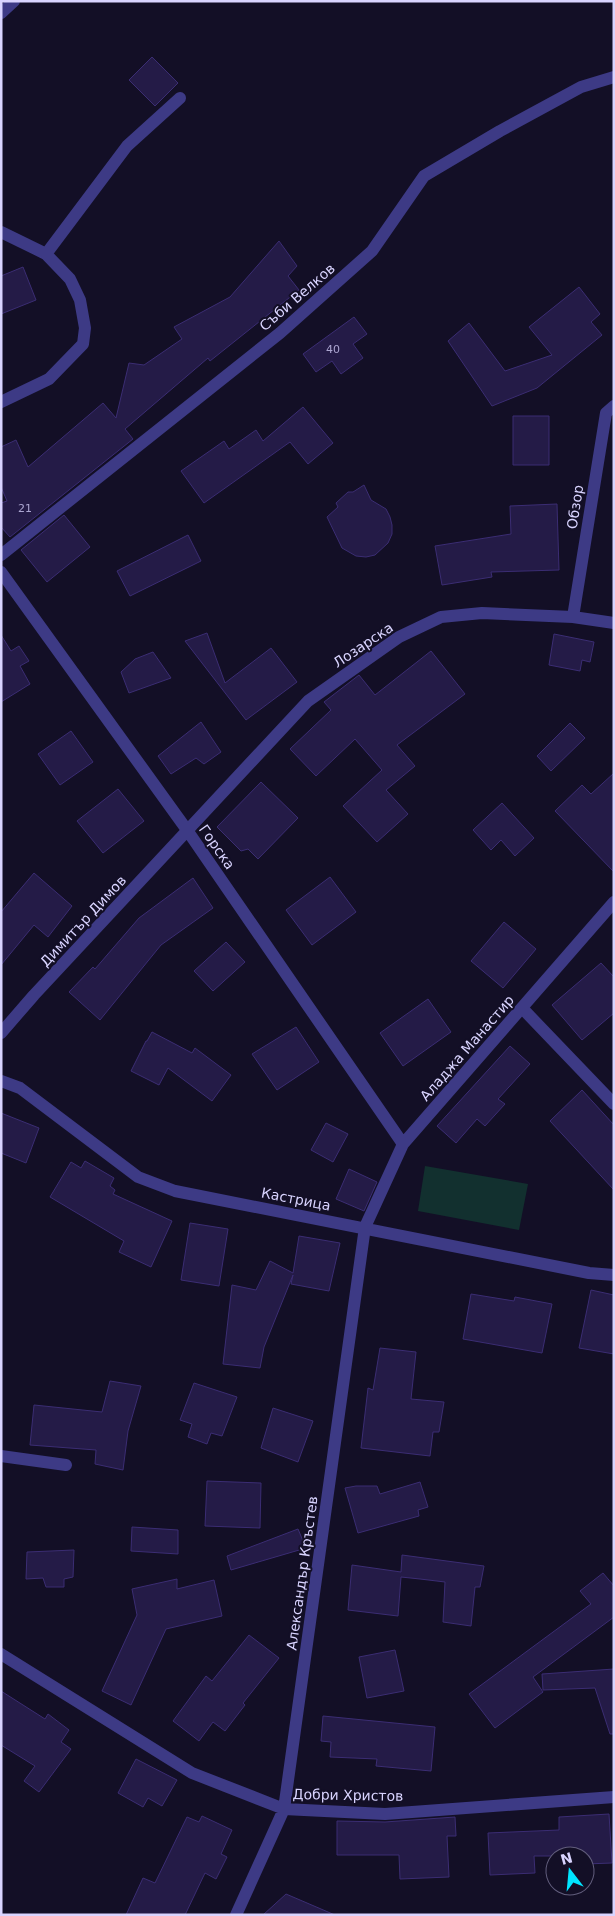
<svg xmlns="http://www.w3.org/2000/svg" width="615" height="1916" font-family="'DejaVu Sans',sans-serif">
  <style>
    .grass { fill: #12302f }
    .building { fill: #241b47; stroke: #3b2d73 }
    .lines { fill: none; stroke-linecap: round; stroke-linejoin: round }
    .minor { stroke: #3d3a85; stroke-width: 12 }
    .labels { text-anchor: middle; dominant-baseline: central; stroke-width: 4; stroke-linejoin: round; paint-order: stroke }
    .number-label { font-size: 11px; fill: #aca6d1 }
    .street-label { font-size: 14px; fill: #d9d4ff; stroke: #130f26 }
  </style>
  <rect width="100%" height="100%" fill="#130f26"/>
  <path class="grass" d="M425 1166 528 1184 519 1230 418 1211Z"/>
  <path class="building" d="M152 57 178 83 155 106 129 80Z
    M279 241 297 266 288 276 299 290 210 361 208 358 125 429 133 439 10 537 1 527V503L7 501 1 487V447L16 440 28 467 103 403 116 418 129 363 144 365 182 339 174 327 230 297Z
    M23 267 36 300 1 314V276Z
    M579 287 600 314 591 322 602 335 537 388 492 406 448 341 469 323 505 371 552 355 529 327Z
    M354 317 367 334 353 344 363 358 341 374 332 361 316 372 303 354Z
    M303 407 333 443 308 464 290 442 204 503 181 471 224 441 229 449 256 430 263 441Z
    M513 416H549V465H513Z
    M364 485 371 500 386 509 390 517 392 525V534L388 543 375 555 366 557 356 556 342 548 327 517 338 507 336 503 348 492H353Z
    M557 504 559 570 491 572 492 577 442 585 435 546 511 534 510 506Z
    M64 515 90 547 47 582 21 550Z
    M188 535 201 561 130 596 117 571Z
    M207 633 225 683 271 648 297 682 246 720 185 641Z
    M554 634 594 642 590 662 582 660 580 671 549 665Z
    M1 635 11 651 19 646 29 661 20 666 30 684 1 702Z
    M431 651 465 694 397 745 415 766 386 790 408 814 377 842 343 806 382 770 355 739 316 776 290 749 331 710 324 702 359 675 375 695Z
    M153 652 171 678 129 693 121 672 135 659Z
    M201 722 221 752 204 764 196 758 171 774 158 756Z
    M570 723 585 738 551 771 537 756Z
    M71 731 93 762 60 785 38 754Z
    M614 773V872L555 811 582 785 591 794Z
    M261 782 298 818 258 859 248 849 241 851 217 827Z
    M118 789 144 821 103 853 77 821Z
    M502 803 534 838 515 856 501 840 491 850 473 830Z
    M34 873 72 906 48 937 34 925 1 965V912Z
    M330 877 356 912 312 945 286 910Z
    M193 878 213 908 161 945 100 1020 69 992 93 967 95 969 139 918Z
    M504 922 536 949 503 988 471 961Z
    M226 942 245 962 213 991 194 971Z
    M601 963 614 977V1013L582 1040 552 1005Z
    M428 999 451 1032 403 1066 380 1033Z
    M296 1027 319 1062 277 1090 252 1054Z
    M152 1032 192 1053 195 1048 231 1075 212 1101 168 1068 159 1085 131 1071 146 1041H147Z
    M510 1046 530 1064 498 1099 505 1104 485 1126 477 1119 456 1143 437 1126Z
    M582 1090 614 1125V1190L550 1121Z
    M1 1113 39 1128 26 1163 1 1153Z
    M326 1123 348 1134 333 1162 311 1150Z
    M85 1161 114 1178 110 1186 115 1190 113 1194 172 1221 151 1267 119 1252 124 1241 50 1197 71 1162 81 1168Z
    M349 1169 377 1182 364 1211 336 1199Z
    M190 1223 228 1229 219 1286 181 1280Z
    M299 1236 340 1243 329 1291 291 1284 293 1275 264 1347 260 1368 223 1364 232 1285 256 1290 270 1261 293 1273Z
    M591 1290 614 1295V1354L579 1348Z
    M471 1294 514 1301 515 1297 552 1304 542 1353 463 1339Z
    M380 1348 416 1352 411 1399 444 1402 439 1432H433L430 1456 361 1448 368 1388 373 1390Z
    M110 1381 141 1386 128 1431 123 1470 95 1464 96 1450 30 1445 34 1405 102 1412Z
    M194 1383 237 1397 222 1436 211 1433 207 1444 188 1437 192 1424 180 1420Z
    M273 1408 313 1421 298 1462 261 1448Z
    M207 1481 261 1483 260 1528 205 1526Z
    M420 1482 428 1507 418 1510 419 1516 358 1533 345 1488 356 1486H377L380 1494Z
    M132 1527 178 1530V1554L131 1551Z
    M298 1529 306 1548 231 1570 227 1556Z
    M74 1550 73 1577 64 1579V1587H46L43 1578 26 1579 27 1552Z
    M402 1555 484 1566 480 1587H475L471 1626 443 1622 445 1582 420 1579 401 1577 398 1616 348 1610 352 1565 401 1572Z
    M603 1573 614 1586V1617L533 1677 543 1692 495 1728 469 1694 591 1604 580 1591Z
    M177 1579V1589L214 1580 222 1616 166 1629 131 1705 102 1691 137 1615 132 1589Z
    M249 1635 279 1658 243 1703 245 1705 225 1731 213 1722 199 1741 173 1721 206 1676 212 1681Z
    M395 1650 404 1691 367 1698 359 1657Z
    M614 1669V1734H610L595 1688 543 1690 542 1674Z
    M1 1691 45 1719 48 1714 69 1730 61 1742 71 1749 39 1792 24 1781 35 1766 1 1745Z
    M323 1716 435 1727 431 1771 376 1766 377 1759 330 1757 331 1742 321 1741Z
    M136 1759 177 1780 162 1806 148 1798 143 1807 118 1793Z
    M609 1814 612 1863 585 1864V1856H534L535 1873 490 1875 488 1833 559 1830V1817Z
    M202 1816 232 1830 221 1854 227 1857 216 1879 205 1873 185 1915H126L143 1878 155 1883 187 1817 199 1822Z
    M455 1817 456 1836H447L449 1877 400 1879 399 1855H337V1821L385 1822Z
    M286 1894 335 1915H263Z"/>
  <g class="lines">
    <path class="minor" d="M1 13 14 1
      M1 232 46 254 70 279 80 300 85 328 83 344 49 379 1 402
      M46 254 127 146 180 98
      M1 555 280 333 372 251 424 176 500 131 581 87 614 77
      M1 572 187 830 403 1144
      M573 617 606 413 614 406
      M522 1008 614 1104
      M1 1033 34 995 308 701 399 637 441 617 482 613 573 617 614 623
      M1 1081 20 1088 138 1177 175 1191 589 1273 614 1275
      M1 1456 66 1465
      M1 1654 192 1773 284 1809 385 1814 614 1797
      M236 1915 284 1809 365 1227 403 1144 614 902"/>
  </g>
  <g class="labels">
    <g class="number-label">
      <text x="333" y="349">40</text>
      <text x="25" y="508">21</text>
    </g>
    <g class="street-label">
      <text transform="translate(297 297) rotate(-41)">Съби Велков</text>
      <text transform="translate(575 507) rotate(-81)">Обзор</text>
      <text transform="translate(363 645) rotate(-34)">Лозарска</text>
      <text transform="translate(217 847) rotate(55)">Горска</text>
      <text transform="translate(83 921) rotate(-47)">Димитър Димов</text>
      <text transform="translate(467 1048) rotate(-49)">Аладжа Манастир</text>
      <text transform="translate(296 1199) rotate(11)">Кастрица</text>
      <text transform="translate(302 1573) rotate(-82)">Александър Кръстев</text>
      <text transform="translate(348 1795) rotate(1)">Добри Христов</text>
    </g>
  </g>
  <rect width="615" height="1916" fill="none" stroke="#d9d4ff" stroke-width="5"/>
  <g transform="translate(570 1871) rotate(344)"><circle r="24" fill="#130f26" stroke="#625e7d"/>
  <path d="M0-4L9 19L0 12L-9 19Z" fill="#00e5ff"/>
  <text y="-8" font-size="14" font-weight="bold" text-anchor="middle" fill="#d9d4ff">N</text>
  </g>
</svg>
